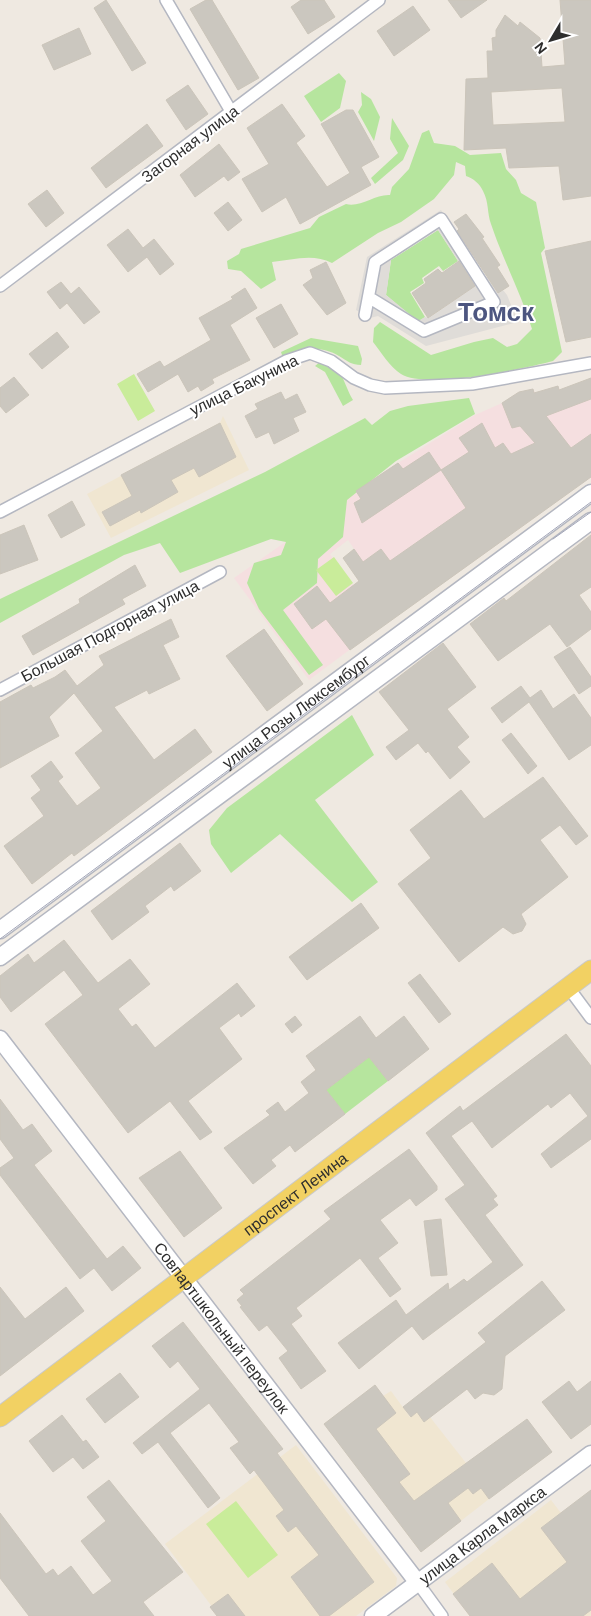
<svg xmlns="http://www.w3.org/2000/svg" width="591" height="1616" font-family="'DM Sans',sans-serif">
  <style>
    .education { fill: #f0e6d1 }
    .medical { fill: #f5dfe0 }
    .green { fill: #b6e59e }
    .pitch { fill: #c9ec9a }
    .plaza { fill: #dfdcd8; fill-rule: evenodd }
    .building { fill: #cbc7bf; stroke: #cbc5ba; fill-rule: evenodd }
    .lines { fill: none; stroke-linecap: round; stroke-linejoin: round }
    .street-casing { stroke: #b4b7c1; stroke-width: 14 }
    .secondary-casing { stroke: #b4b7c1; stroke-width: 19 }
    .primary-casing { stroke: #c9c9c9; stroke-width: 21 }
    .street { stroke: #fff; stroke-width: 11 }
    .secondary { stroke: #fff; stroke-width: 16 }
    .primary { stroke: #f2d163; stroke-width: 19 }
    .tram { stroke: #a3a6b8; stroke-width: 1 }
    .labels { text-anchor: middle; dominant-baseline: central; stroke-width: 4; stroke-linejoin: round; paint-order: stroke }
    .street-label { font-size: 16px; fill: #2e2e2e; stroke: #fff }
    .town-label { font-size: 26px; font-weight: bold; fill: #4d5680; stroke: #fff }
  </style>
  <rect width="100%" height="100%" fill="#efe9e1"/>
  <path class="education" d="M223 416 249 470 111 538 87 494 220 423Z
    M375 1385 383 1396 391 1391 410 1417 417 1412 424 1421 430 1417 466 1463 455 1471 473 1494 481 1488 489 1499 421 1552 324 1424Z
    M296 1445 397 1578 396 1586 356 1616H219L165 1544Z
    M551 1500 591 1552V1616H470L445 1582Z"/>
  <path class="medical" d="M591 381V477L418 601 381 549 363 562 348 540 330 554 383 625 309 680 234 578 398 463 475 415 502 403 519 392 533 389 535 393 558 386 560 390Z"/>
  <path class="green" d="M339 73 346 81 340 108 321 122 304 96Z
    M361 92 371 99 380 117 374 141 358 112 362 105Z
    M392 118 409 146 403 160 375 184 371 178 398 153 390 139Z
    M429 130 434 143 455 146 470 155 501 153 506 169 516 180 521 193 536 202 545 248 541 253 562 352 553 361C522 369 427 390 401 374 390 367 381 352 373 342L374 328 380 322 431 355 474 342 493 338 507 347 517 344 532 329C521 293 503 260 491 224 487 213 489 202 483 191 480 184 473 178 466 176L465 166 456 162 454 175 434 199 401 222 378 233 332 263C313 253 292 260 272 262L276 280 261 289 241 271 228 269 227 261 239 254 241 249 310 228 319 217 346 204C360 208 375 194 390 195L392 187 409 169 422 133Z
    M438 230 458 261 443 271 439 266 422 278 424 283 410 292 425 317 418 322 386 295 391 260Z
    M311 338 358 346 362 359 361 365C352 365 347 361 339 356 319 344 304 349 283 358L281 352Z
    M321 361C345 369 342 381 353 400L343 406 325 372 315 366Z
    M469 398 475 414 396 461 347 500 343 537 318 559 317 583 283 610 323 665 309 675 259 609 247 583 254 563 281 555 286 542 271 539 180 573 160 543 124 555 0 623V599L265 472 365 418 372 425 390 411 408 406Z
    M352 715 374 755 315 800 378 882 352 902 280 834 231 873 211 844 209 830 227 808Z
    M369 1057 388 1081 345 1114 326 1090Z"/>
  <path class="pitch" d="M134 374 155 411 138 421 117 384Z
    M334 557 353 583 336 596 316 570Z
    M236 1501 278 1555 248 1578 206 1524Z"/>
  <path class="plaza" d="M441 210 485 277H488L498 293 503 290 507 295 518 322 426 346 378 316 370 318 356 310 367 257ZM438 230 458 261 456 264 472 288 429 318 425 317 418 321 386 295 391 260Z"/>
  <path class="building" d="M106 0 146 63 132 71 94 8Z
    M206 0H212L259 78 238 90 190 9Z
    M301 0H324L335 17 308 34 291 7Z
    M448 0H487L461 18Z
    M560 0H591V196L563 200 559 166 509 168 506 148 464 150 466 79 488 78 487 51H493L492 38 496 37V30L505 15 518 26 520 22 540 38 542 67 565 65ZM562 88 565 122 493 125 491 92Z
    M413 6 430 30 394 56 377 31Z
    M79 28 91 54 54 70 42 45Z
    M188 85 208 114 186 130 166 100Z
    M282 104 305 136 296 143 327 187 350 173 321 124 346 110H353L379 157 361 167 371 185 300 224 286 197 262 212 242 179 269 164 247 128Z
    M147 124 163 146 106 188 91 168Z
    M219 144 240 172 228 181 224 176 195 197 180 175Z
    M47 190 64 213 46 227 28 204Z
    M228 202 242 220 228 231 214 213Z
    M466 214 484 237 482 238 500 265 497 267 509 286 498 293 457 231 459 229 454 222Z
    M128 229 143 248 154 239 174 264 160 275 147 257 128 272 107 245Z
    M591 241V337L566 342 545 251Z
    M459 261 475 286 428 318 412 293 426 283 424 279 438 269 442 273Z
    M326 262 346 303 327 315 303 285 313 278 310 270Z
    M61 282 71 294 79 287 100 312 84 324 67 303 60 309 47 292Z
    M245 288 257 308 230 325 250 360 212 379 214 383 201 391 198 386 188 392 178 374 148 392 137 374 160 361 164 367 211 340 199 318 233 299 231 297Z
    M281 304 298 334 274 348 256 318Z
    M57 332 69 347 42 369 29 354Z
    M14 377 29 395 6 413 0 406V388Z
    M591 378V399L546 416 571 448 591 434V477L350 650 326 619 312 629 294 604 317 586 330 603 359 581 343 558 354 549 363 562 381 549 390 561 466 508 441 470 469 452 459 438 482 423 495 448 503 443 511 454 535 443 520 426 512 428 502 403 519 392 533 389 534 393 558 386 559 390Z
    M281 392 285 400 297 394 306 412 293 418 299 431 274 444 269 432 256 438 245 416 258 409 255 404Z
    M220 423 236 457 199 477 194 468 171 480 178 492 141 513 140 510 110 526 102 512 132 496 121 475Z
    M429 452 441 470 362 523 354 503 361 499 356 491 398 463 403 469Z
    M72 501 85 525 61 538 48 515Z
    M24 525 38 560 0 574V535Z
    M591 535V587L579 595 591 612V629L567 647 550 624 498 661 470 624 504 598 506 601Z
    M135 565 146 586 122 599 125 604 33 655 22 636 80 603 79 599Z
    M171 619 179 637 163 645 180 679 149 694 147 690 114 707 154 760 195 729 212 752 74 856 72 853 32 884 4 846 44 816 31 798 41 790 31 776 51 761 63 777 58 781 77 806 101 788 75 753 103 731 74 693 49 717 59 736 0 768V702L31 685 33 688 55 677 65 670 77 686 104 665 99 656Z
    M264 629 303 684 267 711 226 656Z
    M443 643 476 687 447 709 469 737 457 747 470 762 450 779 428 751 426 753 418 743 396 760 386 747 409 730 379 692Z
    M570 647 591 677V686L579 694 554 657Z
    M521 686 530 698 541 690 553 709 574 694 591 718V745L569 760 529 702 502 723 491 708Z
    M511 733 537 766 528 774 502 740Z
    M543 777 588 836 576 845 560 825 540 840 568 877 521 914 526 924 522 931 513 934 503 927 459 962 398 884 431 858 410 830 461 790 484 819Z
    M180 843 201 871 174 891 171 886 145 906 149 912 112 940 91 911Z
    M361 903 379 928 307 980 289 957Z
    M64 940 98 983 130 959 150 984 118 1009 132 1027 136 1024 155 1048 237 983 255 1006 241 1017 239 1013 219 1028 242 1059 188 1101 212 1132 200 1140 170 1101 128 1133 45 1024 83 995 64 970 11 1012 0 997V976L28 954 34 963Z
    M420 974 451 1014 439 1023 408 983Z
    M295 1016 302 1025 292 1033 285 1024Z
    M360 1016 376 1038 404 1016 429 1049 388 1081 369 1057 326 1090 345 1114 295 1152 290 1145 271 1160 276 1166 253 1184 224 1148 270 1115 266 1111 278 1102 285 1112 309 1093 301 1082 316 1070 306 1056Z
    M566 1034 591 1066V1139L551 1168 541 1154 588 1116 570 1093 551 1108 548 1104 492 1148 472 1121 451 1136 497 1196 493 1199 498 1205 485 1215 523 1265 423 1340 412 1326 359 1369 338 1343 396 1300 406 1315 448 1283 449 1290 464 1279 467 1282 493 1262 445 1199 465 1185 426 1133 460 1106 463 1111Z
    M0 1099 23 1130 32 1124 52 1151 34 1165 107 1259 123 1246 141 1268 112 1291 94 1268 80 1279 0 1175V1168L14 1158 0 1139Z
    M409 1149 437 1186V1190L416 1206 410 1198 380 1220 398 1243 378 1258 401 1289 390 1297 360 1258 296 1308 302 1316 291 1324 326 1371 301 1389 279 1358 288 1351 267 1325 259 1331 240 1307 242 1306 237 1300 244 1294 240 1290 331 1219 324 1211Z
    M180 1151 222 1208 184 1237 139 1178Z
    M441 1219 447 1275 431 1276 424 1221Z
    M542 1281 565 1310 505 1356 502 1389 494 1395 483 1393 475 1399 467 1389 424 1422 417 1412 411 1417 403 1407 486 1342 478 1333Z
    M0 1287 25 1319 66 1287 84 1311 0 1376Z
    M183 1322 283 1449 277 1453 374 1582 329 1616H320L291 1577 319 1555 296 1526 288 1532 276 1516 284 1510 254 1470 250 1474 230 1448 239 1442 209 1403 170 1433 220 1498 208 1508 158 1442 142 1454 133 1443 200 1389 178 1361 170 1368 152 1346Z
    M120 1373 139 1397 105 1423 86 1399Z
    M569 1381 577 1392 591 1381V1424L571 1439 542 1402Z
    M375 1385 396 1413 376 1429 410 1474 399 1482 414 1501 527 1419 552 1452 489 1499 481 1488 473 1494 468 1488 448 1503 461 1521 421 1552 324 1424Z
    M62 1415 83 1442 86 1440 99 1457 83 1469 73 1457 53 1472 29 1441Z
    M109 1480 183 1572 143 1602 154 1616H29L0 1578V1513L46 1574 53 1569 58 1576 71 1566 93 1595 112 1581 81 1541 106 1521 87 1497Z
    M591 1490V1610L583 1616H470L453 1594 492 1563 520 1599 567 1562 541 1528Z
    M228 1594 245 1616H217L210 1607Z"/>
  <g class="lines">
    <g class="street-casing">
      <path id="street" d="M166 0 232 113
        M0 286 379 0
        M365 315 375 262 441 219 494 302 424 331 370 298
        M0 512 286 361 310 353 331 361 354 378 370 385 385 388 472 384 591 363
        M0 690 220 572
        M568 987 591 1018
        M418 1583 442 1616"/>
    </g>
    <g class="secondary-casing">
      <g id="secondary">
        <path id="s1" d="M0 930 591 493"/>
        <path d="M0 957 591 521"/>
        <path id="s2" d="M0 1039 418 1583"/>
        <path id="s3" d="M373 1616 591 1454"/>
      </g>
    </g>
    <g class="primary-casing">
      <g id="primary">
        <path id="s4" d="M0 1417 591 970"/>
      </g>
    </g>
    <use href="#street" class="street"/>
    <use href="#secondary" class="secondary"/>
    <use href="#primary" class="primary"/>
    <path class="tram" d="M553 539 591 512
      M0 939 591 502"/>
  </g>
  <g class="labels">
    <g class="street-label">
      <text transform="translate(190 144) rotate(-37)">Загорная улица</text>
      <text transform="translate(244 385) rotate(-26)">улица Бакунина</text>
      <text transform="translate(110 631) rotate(-28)">Большая Подгорная улица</text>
      <text stroke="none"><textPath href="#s1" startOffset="368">улица Розы Люксембург</textPath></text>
      <text stroke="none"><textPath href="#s4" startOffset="370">проспект Ленина</textPath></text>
      <text stroke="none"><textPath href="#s2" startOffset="364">Совпартшкольный переулок</textPath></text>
      <text stroke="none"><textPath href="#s3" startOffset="136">улица Карла Маркса</textPath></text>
    </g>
    <g class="town-label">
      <text x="496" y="312">Томск</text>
    </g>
  </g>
  <g transform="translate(551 40) rotate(232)" stroke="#ffffff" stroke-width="4" paint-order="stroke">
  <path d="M0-4L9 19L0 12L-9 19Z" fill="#2e2e2e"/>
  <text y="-8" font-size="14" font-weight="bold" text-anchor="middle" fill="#2e2e2e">N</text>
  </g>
</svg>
